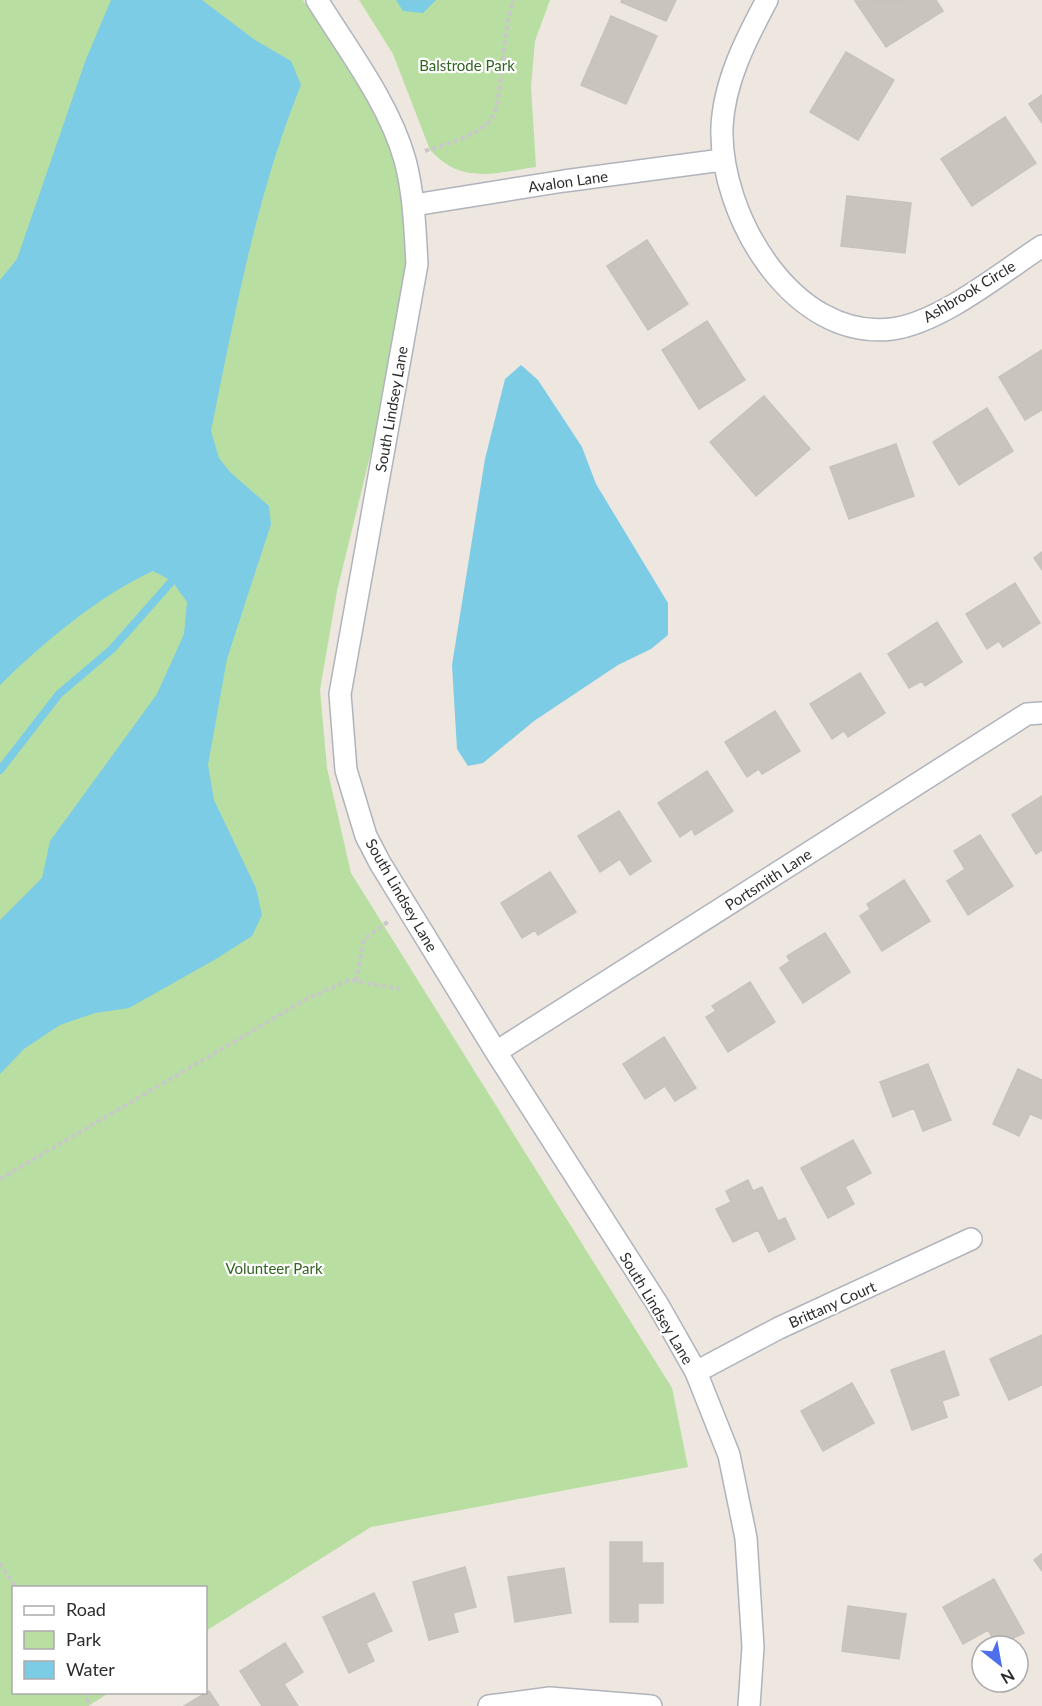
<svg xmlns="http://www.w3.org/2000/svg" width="1042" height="1706" font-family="Lato,sans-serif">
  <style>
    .green { fill: #b8dfa1 }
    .water { fill: #7ccce6 }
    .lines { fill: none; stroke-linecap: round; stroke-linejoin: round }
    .stream { stroke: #7ccce6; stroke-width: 8 }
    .building { fill: #c9c5be; stroke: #c8c3ba; stroke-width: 1.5 }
    .minor-casing { stroke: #b1b3bc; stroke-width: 24 }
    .path { stroke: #c8c8c8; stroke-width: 4; stroke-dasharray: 4.5 3; stroke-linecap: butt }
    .minor { stroke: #fff; stroke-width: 21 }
    .labels { text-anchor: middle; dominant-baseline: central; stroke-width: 4.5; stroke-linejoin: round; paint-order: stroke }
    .park-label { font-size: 15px; fill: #316521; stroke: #fff }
    .street-label { font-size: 15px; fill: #2d2d2d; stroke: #fff }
  </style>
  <rect width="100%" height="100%" fill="#ede7e0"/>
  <path class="green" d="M0 0H303L400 148 417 264 337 591 320 690 327 768 351 873 672 1388 688 1467 371 1527 206 1631V1588H14V1692L109 1693 88 1706H0Z
    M359 0H550L535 41 531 87 536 167C494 173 462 185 430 150L393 54Z"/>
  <path class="water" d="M111 0H202L255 40 291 61 301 85C256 196 235 313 211 431L219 458 230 472 269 506 271 524 227 659 208 765 214 800 256 888 262 915 252 936 216 959 129 1008 95 1013 60 1025 24 1049 0 1074V920L42 878 50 841 157 694 184 634 187 602 172 581 153 571C97 597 44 642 0 685V280L17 259 86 59Z
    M396 0H436L423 13 403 11Z
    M521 365 538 380 582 447 596 484 668 603V635L651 649 618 665 534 721 483 763 468 766 457 749 452 665 485 459 505 379Z"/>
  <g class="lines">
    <path class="stream" d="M0 770 59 694 112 649 172 581"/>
  </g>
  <path class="building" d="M622 0H676L666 21 621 2Z
    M936 0 943 11 886 47 855 1Z
    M611 16 657 36 626 104 581 85Z
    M846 52 894 80 858 140 810 112Z
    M1042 95V123L1029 104Z
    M1005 117 1036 163 972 206 941 159Z
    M847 196 911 203 905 253 841 246Z
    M647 240 688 304 648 330 607 266Z
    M707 321 745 380 699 409 662 350Z
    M1042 350V410L1025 420 999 377Z
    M764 396 810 449 756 496 710 442Z
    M987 408 1013 451 959 485 933 442Z
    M896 444 914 496 849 519 830 467Z
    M1042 552V570L1034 558Z
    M1015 583 1040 623 1003 647 999 641 987 649 966 614Z
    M937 622 962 662 925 686 922 681 909 688 888 654Z
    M860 673 885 713 848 737 844 731 832 739 810 704Z
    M775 711 800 751 762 774 759 769 747 777 725 742Z
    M707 771 733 811 695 835 692 829 680 837 658 803Z
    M1042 796V850L1036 854 1012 815Z
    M619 811 651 861 630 875 620 859 600 872 578 836Z
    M980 835 1013 886 968 915 947 881 965 869 954 851Z
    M550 872 576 912 538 935 535 930 522 938 501 903Z
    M904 880 930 921 882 951 860 916 870 909 867 904Z
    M825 933 850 972 803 1003 780 968 790 961 787 956Z
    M750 982 775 1022 728 1052 706 1017 716 1011 712 1006Z
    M664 1037 696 1088 675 1101 665 1086 645 1099 623 1064Z
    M928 1064 951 1120 923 1131 914 1108 893 1117 880 1082Z
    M1018 1069 1042 1080V1119L1030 1114 1019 1136 993 1124Z
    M853 1140 871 1173 845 1187 854 1204 828 1218 801 1168Z
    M748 1180 753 1191 762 1187 778 1221 785 1218 795 1239 769 1252 758 1230 733 1242 716 1209 731 1202 726 1191Z
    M1042 1335V1385L1009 1400 990 1359Z
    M944 1351 959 1395 942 1401 947 1417 912 1430 891 1370Z
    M852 1383 874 1423 823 1451 801 1411Z
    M610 1542H642V1563H663V1603H638V1622H610Z
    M1042 1554V1571L1034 1560Z
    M465 1567 476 1607 453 1613 458 1632 429 1640 413 1582Z
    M564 1568 571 1613 515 1622 508 1577Z
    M994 1579 1024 1633 997 1646 988 1630 963 1644 943 1607Z
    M374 1593 392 1631 366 1643 374 1661 349 1673 323 1617Z
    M848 1606 906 1614 899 1659 842 1651Z
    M285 1643 303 1672 284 1684 298 1706H262L240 1671Z
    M209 1691 219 1706H184Z"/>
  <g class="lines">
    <g class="minor-casing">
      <path id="minor" d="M317 0C348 50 389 103 405 160 414 194 415 229 417 264L340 694 346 770 366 836 380 863 496 1052 658 1305 696 1372 729 1455 746 1538 753 1647 749 1706
        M767 0C746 39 724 82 722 127 719 214 792 341 892 329 940 323 1001 273 1042 246
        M414 205 564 181 722 160
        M496 1052 1027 714 1042 713
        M696 1372 779 1328 971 1239
        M489 1706 550 1698 651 1706"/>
    </g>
    <path class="path" d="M425 151C446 144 472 138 489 122 504 108 501 28 514 0
      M356 981 364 939 389 921
      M0 1179 305 1000 349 980 400 989
      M0 1563 16 1588
      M84 1692 90 1706"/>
    <use href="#minor" class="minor"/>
  </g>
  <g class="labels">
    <g class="park-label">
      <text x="467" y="65">Balstrode Park</text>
      <text x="274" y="1268">Volunteer Park</text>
    </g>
    <g class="street-label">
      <text transform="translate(568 181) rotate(-8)">Avalon Lane</text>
      <text transform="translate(969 291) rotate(-31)">Ashbrook Circle</text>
      <text transform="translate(391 409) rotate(-80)">South Lindsey Lane</text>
      <text transform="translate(768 879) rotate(-33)">Portsmith Lane</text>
      <text transform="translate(402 895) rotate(60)">South Lindsey Lane</text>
      <text transform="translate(832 1304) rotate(-24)">Brittany Court</text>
      <text transform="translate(657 1308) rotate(59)">South Lindsey Lane</text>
    </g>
  </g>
  <rect x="12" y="1586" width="195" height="108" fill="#ffffff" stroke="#ababab" stroke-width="1.5"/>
  <rect x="24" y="1606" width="30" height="9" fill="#ffffff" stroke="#ababab" stroke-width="1.5"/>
  <text x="66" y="1616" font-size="18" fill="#2d2d2d">Road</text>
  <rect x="24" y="1631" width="30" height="18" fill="#b8dfa1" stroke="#ababab" stroke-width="1.5"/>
  <text x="66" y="1646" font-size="18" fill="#2d2d2d">Park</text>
  <rect x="24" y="1661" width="30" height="18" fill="#7ccce6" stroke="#ababab" stroke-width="1.5"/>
  <text x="66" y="1676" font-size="18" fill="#2d2d2d">Water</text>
  <g transform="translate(1000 1664) rotate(149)"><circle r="28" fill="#ffffff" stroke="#ababab" stroke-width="1.5"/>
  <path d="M0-4.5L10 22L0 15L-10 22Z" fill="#4e6fec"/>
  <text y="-9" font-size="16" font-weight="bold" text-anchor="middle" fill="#2d2d2d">N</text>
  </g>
</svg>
